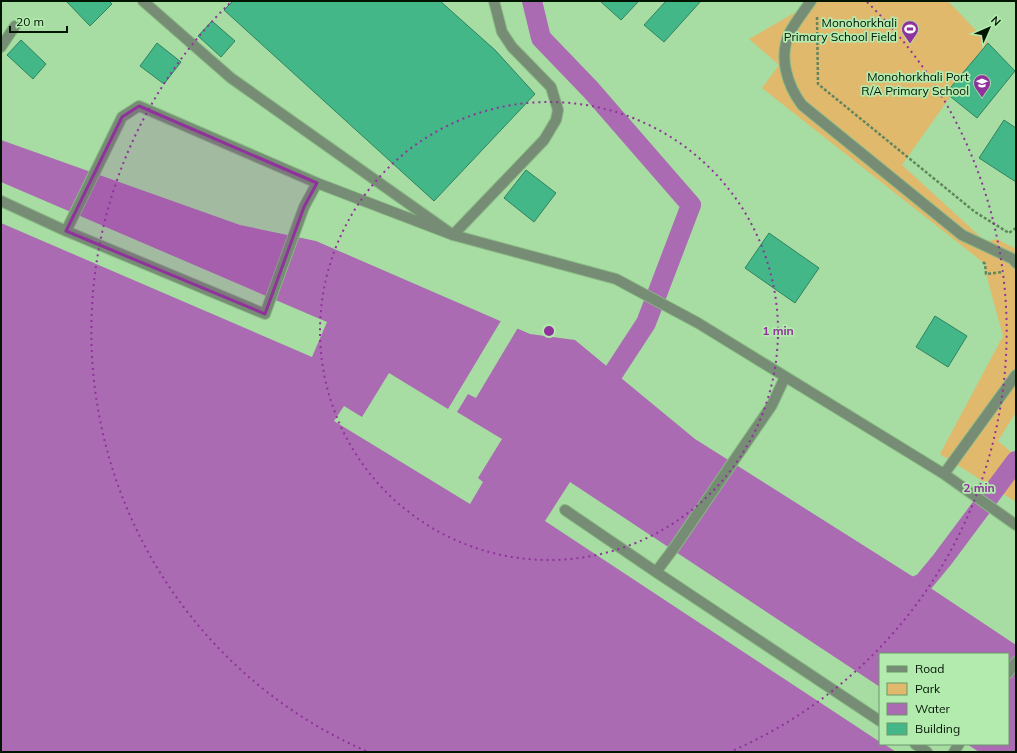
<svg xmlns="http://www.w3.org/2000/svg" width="1017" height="753" font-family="Mulish,sans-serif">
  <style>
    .green { fill: #e0b96d }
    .water { fill: #aa6bb2; fill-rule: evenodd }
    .pier { fill: #a7dda2 }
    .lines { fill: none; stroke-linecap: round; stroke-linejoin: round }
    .canal { stroke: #aa6bb2; stroke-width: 20 }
    .building { fill: #44b788; stroke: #2e8360 }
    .minor-casing { stroke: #89b985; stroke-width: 12 }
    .path { stroke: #60865d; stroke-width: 2.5; stroke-dasharray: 3 2; stroke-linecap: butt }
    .minor { stroke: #768c74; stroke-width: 10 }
    .marked { fill: #90329c; fill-opacity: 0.2; stroke: #90329c; stroke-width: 3; stroke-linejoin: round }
    .ring { fill: none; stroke: #90329c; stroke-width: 2; stroke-dasharray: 2 4 }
    .labels { text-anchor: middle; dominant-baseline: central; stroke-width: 3.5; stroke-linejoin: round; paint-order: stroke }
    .poi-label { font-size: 12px; fill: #021402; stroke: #b3ebaf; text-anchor: end }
    .centre { fill: #90329c; stroke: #b3ebaf; stroke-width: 2 }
    .ring-label { font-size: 12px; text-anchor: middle; font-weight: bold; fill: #90329c; stroke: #b3ebaf; stroke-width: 3.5; stroke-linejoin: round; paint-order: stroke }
  </style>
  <rect width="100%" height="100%" fill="#a7dda2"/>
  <path class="green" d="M807 1H948L988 43 902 165 986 242 997 239 1016 249V412L998 441 1016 456V502L940 454 1003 336 986 274 985 264 762 88 779 65 749 39 803 8Z"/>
  <path class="water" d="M1 140 240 225 316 241 530 334 575 340 695 439 923 583 1016 645V752H1ZM880 654H1008V744H880Z"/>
  <path class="pier" d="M1 182 327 322 312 357 1 223Z
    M502 319 519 326 476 398 468 394 457 412 502 439 478 478 483 482 470 504 334 421 344 406 362 417 389 373 448 409Z
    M570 482 880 687V742L545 521Z
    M884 744H967L979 752H896Z"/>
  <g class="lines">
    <path class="canal" d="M532 1 541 38 591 90 691 205 646 323 614 372 596 391
      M899 593 923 583 942 560 1016 461"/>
  </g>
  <path class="building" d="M66 1H109L112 4 90 26Z
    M233 1H440L495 50 535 94 434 201 224 10Z
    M600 1H639L621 20Z
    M666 1H701L664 42 644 25Z
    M212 21 235 41 221 57 198 36Z
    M21 40 46 64 33 79 7 55Z
    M157 43 181 62 164 84 140 66Z
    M988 43 1015 71 977 118 946 93Z
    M1004 120 1016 128V182L979 158Z
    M526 170 556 193 534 222 504 198Z
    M769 233 819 268 795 303 745 268Z
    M935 316 967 336 948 367 916 347Z"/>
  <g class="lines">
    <g class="minor-casing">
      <path id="minor" d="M143 1 231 78 453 235 544 140 556 120 558 110 551 87 512 47 502 32 494 1
        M811 1C804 11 796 21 790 32 778 56 787 85 802 105L962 235 1013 259 1016 263
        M1 47 15 26
        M1 201 66 231 265 314 304 207 317 183
        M66 231 122 117 139 106 317 183 453 235 616 279 698 323 944 474 1016 525
        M785 377 772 405 674 548 656 572 880 721
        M944 474 1016 375
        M565 510 656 572
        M1008 673 1016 662
        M915 744 927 752
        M954 752 959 744"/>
    </g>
    <path class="path" d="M817 17 818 84 975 212 1009 233 1016 228
      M983 262 985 264 986 274 1003 272"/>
    <use href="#minor" class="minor"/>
  </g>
  <path class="marked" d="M139 106 317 183 304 207 265 314 66 231 122 117Z"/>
  <g class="ring">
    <circle cx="549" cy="331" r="229"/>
    <path d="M366 751A458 458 0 0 1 231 2M867 2A458 458 0 0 1 732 751"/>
  </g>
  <defs>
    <g id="stadium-pin" transform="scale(0.9)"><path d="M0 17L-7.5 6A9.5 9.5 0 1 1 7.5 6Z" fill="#90329c" stroke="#b3ebaf"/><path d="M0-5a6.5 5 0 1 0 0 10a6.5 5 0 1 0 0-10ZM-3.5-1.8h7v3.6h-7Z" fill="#fff"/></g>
    <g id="school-pin" transform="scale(0.9)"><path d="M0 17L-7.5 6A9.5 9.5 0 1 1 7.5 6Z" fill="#90329c" stroke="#b3ebaf"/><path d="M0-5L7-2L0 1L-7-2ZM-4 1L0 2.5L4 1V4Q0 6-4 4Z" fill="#fff"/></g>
  </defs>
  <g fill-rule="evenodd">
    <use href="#stadium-pin" x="910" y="29"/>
    <use href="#school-pin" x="982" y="83"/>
  </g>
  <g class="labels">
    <g class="poi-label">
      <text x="897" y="22">Monohorkhali<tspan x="897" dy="14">Primary School Field</tspan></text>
      <text x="969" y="76">Monohorkhali Port<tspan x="969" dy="14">R/A Primary School</tspan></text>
    </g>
  </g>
  <circle cx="549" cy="331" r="6" class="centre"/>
  <g class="ring-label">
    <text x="778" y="335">1 min</text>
    <text x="979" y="492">2 min</text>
  </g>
  <rect width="1017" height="753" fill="none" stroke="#021402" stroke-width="4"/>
  <rect x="879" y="653" width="130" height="92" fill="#b3ebaf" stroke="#6c956a"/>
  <rect x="887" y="666" width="20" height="6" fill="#768c74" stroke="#6c956a"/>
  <text x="915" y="673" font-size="12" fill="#021402">Road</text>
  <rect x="887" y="683" width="20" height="12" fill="#e0b96d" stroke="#6c956a"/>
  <text x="915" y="693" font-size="12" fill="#021402">Park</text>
  <rect x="887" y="703" width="20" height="12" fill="#aa6bb2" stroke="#6c956a"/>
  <text x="915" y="713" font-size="12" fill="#021402">Water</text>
  <rect x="887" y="723" width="20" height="12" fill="#44b788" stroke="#6c956a"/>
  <text x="915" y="733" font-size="12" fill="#021402">Building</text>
  <g transform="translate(989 28) rotate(45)" stroke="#b3ebaf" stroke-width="3" paint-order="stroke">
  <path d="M0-3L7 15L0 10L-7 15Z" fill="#021402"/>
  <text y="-6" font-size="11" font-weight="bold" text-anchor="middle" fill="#021402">N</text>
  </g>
  <path d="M10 26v6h57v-6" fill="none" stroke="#021402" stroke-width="2"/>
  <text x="16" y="26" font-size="12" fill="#021402" stroke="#b3ebaf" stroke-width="3" paint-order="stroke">20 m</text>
</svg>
